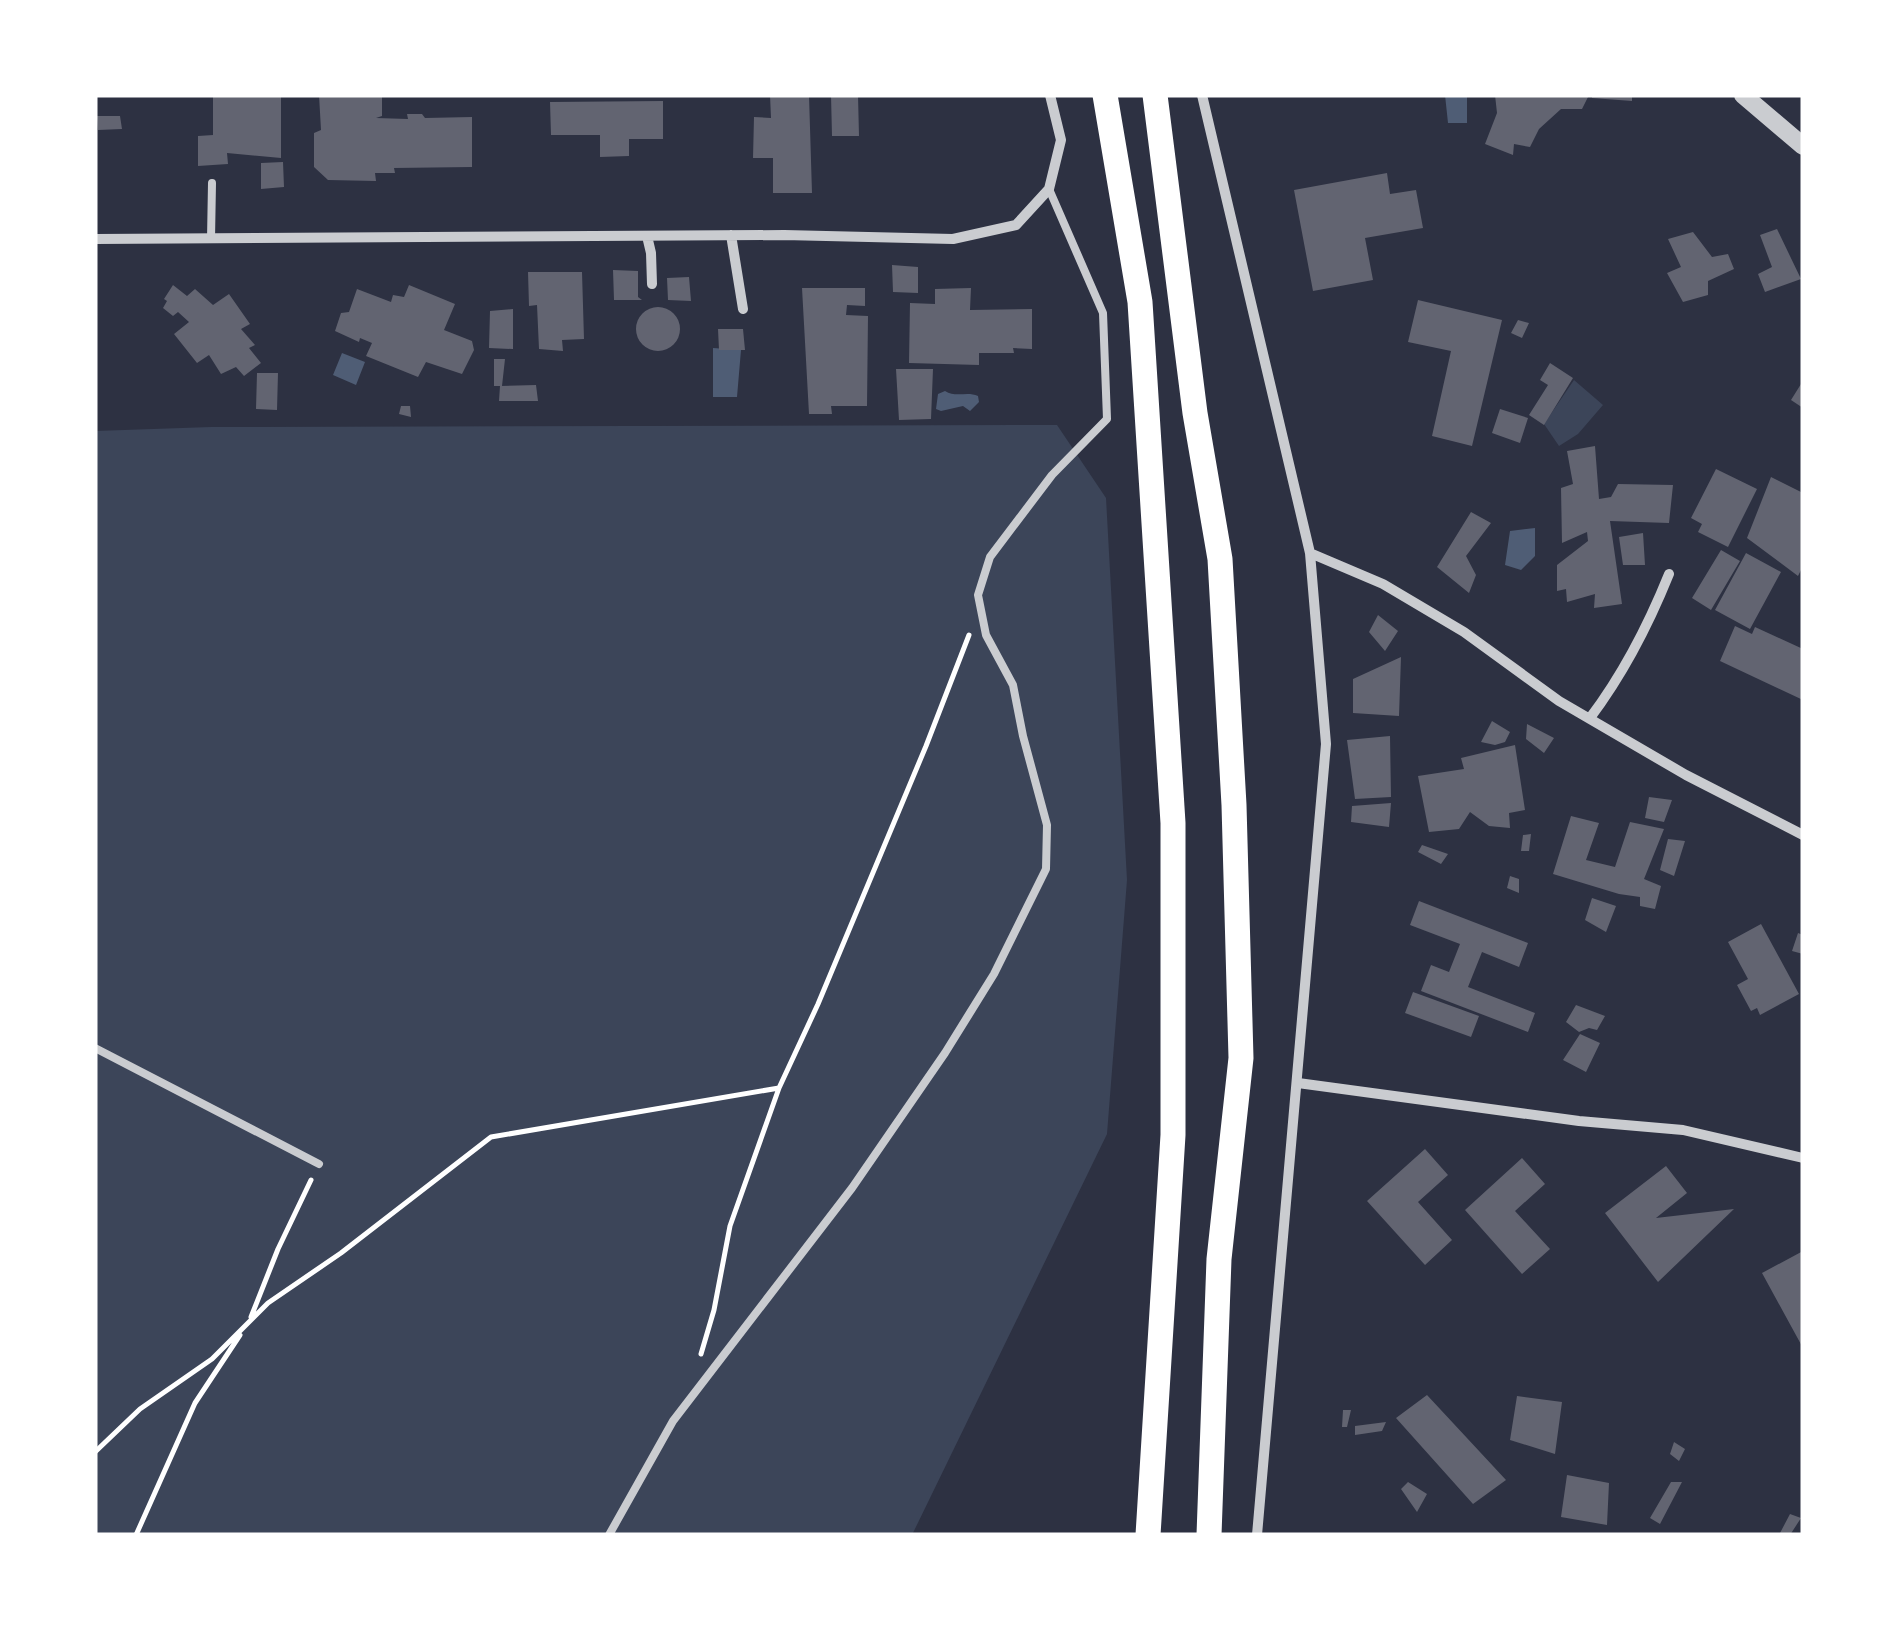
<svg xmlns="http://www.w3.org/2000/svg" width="1898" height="1630" font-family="'Golos Text',sans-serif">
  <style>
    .green { fill: #3c4559 }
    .water { fill: #4f5d75 }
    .building { fill: #626471 }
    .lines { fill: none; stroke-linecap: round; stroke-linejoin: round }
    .path { stroke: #fff; stroke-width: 5 }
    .service { stroke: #caccd0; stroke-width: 8 }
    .minor { stroke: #caccd0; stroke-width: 10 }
    .tertiary { stroke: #caccd0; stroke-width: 18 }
    .trunk { stroke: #fff; stroke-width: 25 }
  </style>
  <rect width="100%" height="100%" fill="#2d3142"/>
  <path class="green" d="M1574 380 1603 405 1578 434 1559 446 1544 424Z
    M1057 425 1106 498 1127 880 1107 1134 912 1535H95V431L211 427Z"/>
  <path class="water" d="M1445 95H1467V123H1448Z
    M713 348 741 350 737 397H713Z
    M342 353 365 362 356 385 333 375Z
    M945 391C956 398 967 391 978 396L979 402 970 411 963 406 941 411 936 409 938 394Z
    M1535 528V556L1521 570 1505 565 1510 531Z"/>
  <path class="building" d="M213 95H281V158L227 153 228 164 198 166V136L213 135Z
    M319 95H382V116L376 118 408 119 407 114H422L425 118 472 117V167L394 168 395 173H375L376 181 328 180 314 167V133L321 130Z
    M770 95H809L812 193H773V158H753L754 117 771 118Z
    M831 95H858L859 136H832Z
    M1495 95H1589L1582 109H1561L1539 129 1530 147 1514 144 1513 155 1485 144 1497 113Z
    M1592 95H1632V101L1592 98Z
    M663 101V139H629V156L600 157V135H551L550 102Z
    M97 116H120L122 129 98 130Z
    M283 162 284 187 261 189V163Z
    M1387 173 1390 194 1416 190 1423 228 1365 238 1373 280 1313 291 1294 190Z
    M1777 229 1801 279 1765 292 1758 274 1772 267 1760 235Z
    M1693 232 1712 257 1728 254 1734 269 1708 281V295L1683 302 1667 273 1681 267 1668 239Z
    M892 265 918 267V293L893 292Z
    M613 270 638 271V297L642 300H614Z
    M528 272H582L584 339 562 340 563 351 539 349 537 305 529 306Z
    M689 277 691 301 668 300 667 278Z
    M173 285 187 296 195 289 213 305 229 294 250 324 241 329 255 345 249 348 261 363 244 376 236 367 221 374 209 355 197 363 174 334 189 322 178 312 173 316 163 308 167 301 164 299Z
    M409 285 455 304 444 330 472 341 474 350 462 374 426 362 418 377 366 356 372 343 360 338 359 342 335 331 341 313 349 312 357 289 391 302 393 295 404 297Z
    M802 288H865V306L847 305 846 315 868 316 867 406H831L832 414H809Z
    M971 288 970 310 1032 309V349L1013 348 1014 353H979V365L909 363 910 303 935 304V289Z
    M1418 300 1502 320 1472 446 1432 436 1451 351 1408 342Z
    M636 329a22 22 0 1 1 44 0a22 22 0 1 1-44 0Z
    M513 309V349L489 348 490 311Z
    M1518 320 1529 323 1522 338 1511 333Z
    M718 329H743L745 350H719Z
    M494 359H505L502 386H494Z
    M1550 363 1573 378 1544 425 1529 415 1548 385 1540 380Z
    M896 369H933L931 419 899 420Z
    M257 373H278L277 410 256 409Z
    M1801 384 1803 385V408L1791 400Z
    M536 385 538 401H499L500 386Z
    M401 406H410L411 417 399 414Z
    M1500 409 1528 418 1520 443 1492 433Z
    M1595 446 1599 499 1611 497 1618 484 1673 485 1669 523 1610 521 1622 604 1594 608 1595 594 1567 602 1566 589 1557 591V565L1588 541 1587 532 1562 543 1561 488 1573 484 1567 451Z
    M1716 469 1757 489 1728 547 1698 532 1702 524 1691 518Z
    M1771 477 1803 493V566L1798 576 1747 538Z
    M1471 512 1491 523 1466 556 1476 575 1469 593 1437 567Z
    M1643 533 1645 565H1623L1619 537Z
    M1721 550 1740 561 1711 610 1692 598Z
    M1746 553 1781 572 1750 629 1715 610Z
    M1378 615 1398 631 1385 651 1369 632Z
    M1735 626 1752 634 1755 627 1803 649V700L1720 661Z
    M1401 657 1399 716 1353 713V679Z
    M1492 721 1510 732 1505 742 1495 745 1481 742Z
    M1527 724 1554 738 1544 753 1526 739Z
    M1390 736 1391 797 1355 799 1347 740Z
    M1515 745 1525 810 1509 813 1510 828 1489 826 1470 812 1459 829 1429 832 1418 776 1464 769 1461 758Z
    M1649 797 1672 800 1664 822 1645 818Z
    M1391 803 1389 827 1351 822 1352 806Z
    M1571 816 1599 823 1586 860 1615 867 1630 822 1664 829 1644 879 1661 886 1655 909 1640 906V897L1619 894 1553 874Z
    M1531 834 1529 851H1521L1523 835Z
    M1668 839 1685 841 1674 876 1660 870Z
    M1422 845 1448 854 1441 864 1418 852Z
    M1510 876 1519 879V893L1507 888Z
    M1592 898 1616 906 1606 932 1585 920Z
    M1419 901 1528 943 1519 967 1482 952 1468 987 1535 1013 1528 1032 1421 991 1431 965 1449 972 1460 944 1410 925Z
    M1761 924 1799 994 1760 1015 1757 1008 1751 1011 1737 985 1748 979 1728 942Z
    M1798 933 1803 935V954L1792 951Z
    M1413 992 1479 1016 1471 1037 1405 1013Z
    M1576 1005 1605 1016 1597 1030 1589 1028 1579 1032 1566 1022Z
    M1580 1034 1600 1043 1586 1072 1563 1060Z
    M1425 1149 1448 1175 1418 1202 1452 1240 1425 1265 1367 1201Z
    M1522 1158 1545 1184 1515 1211 1550 1249 1522 1274 1465 1210Z
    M1666 1166 1687 1193 1656 1218 1734 1209 1658 1282 1605 1213Z
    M1803 1251V1348L1762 1273Z
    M1427 1395 1506 1480 1473 1504 1396 1418Z
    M1517 1396 1562 1402 1555 1454 1510 1440Z
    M1343 1410H1351L1347 1427H1342Z
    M1386 1422 1382 1431 1355 1435V1426Z
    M1674 1442 1685 1449 1679 1461 1670 1454Z
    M1567 1475 1609 1483 1607 1525 1561 1517Z
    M1408 1482 1427 1494 1417 1512 1401 1489Z
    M1671 1482H1682L1660 1524 1650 1518Z
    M1790 1514 1801 1518 1790 1535H1785L1780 1533Z"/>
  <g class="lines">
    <path class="path" d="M251 1317 278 1249 311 1180
      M701 1354 714 1310 730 1226 779 1088 818 1004 926 746 969 635
      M95 1452 140 1409 212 1359 268 1303 341 1253 491 1137 779 1088
      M136 1535 195 1403 240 1335"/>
    <path class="service" d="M211 239 212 183
      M95 1048 319 1164
      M609 1535 673 1421 852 1188 945 1053 994 974 1046 869 1047 825 1023 736 1013 685 986 635 978 595 990 557 1052 475 1107 419 1103 313 1049 189"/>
    <path class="minor" d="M1202 95 1310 553 1326 744 1257 1535
      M731 235 743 309
      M647 236 651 253 652 284
      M95 239 784 235 953 239 1016 225 1049 189 1061 140 1050 95
      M1310 553 1383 584 1464 632 1559 701 1686 775 1803 835
      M1590 718C1624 673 1648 626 1669 574
      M1298 1083 1579 1121 1683 1130 1803 1158"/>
    <path class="tertiary" d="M1743 95 1803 146"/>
    <path class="trunk" d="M1105 95 1140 302 1173 823V1135L1148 1535
      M1155 95 1195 413 1220 559 1234 805 1241 1058 1219 1259 1209 1535"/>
  </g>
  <rect width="1898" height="1630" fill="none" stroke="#ffffff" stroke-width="195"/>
</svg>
